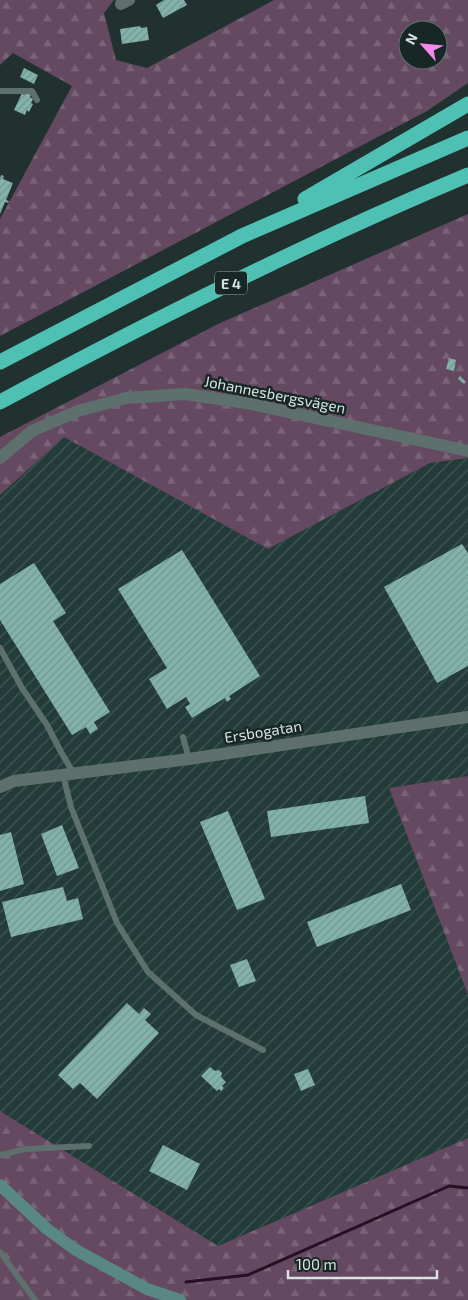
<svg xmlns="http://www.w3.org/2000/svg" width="468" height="1300" font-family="'Exo 2',sans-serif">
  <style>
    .industrial { fill: url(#industrial-furrows) }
    .forest { fill: url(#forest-firs); fill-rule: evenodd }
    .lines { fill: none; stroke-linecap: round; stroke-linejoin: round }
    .stream { stroke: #271024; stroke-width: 3 }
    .building { fill: url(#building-hatch) }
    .lane { stroke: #5e706d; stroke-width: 6 }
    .street { stroke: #5e706d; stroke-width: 12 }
    .secondary { stroke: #598882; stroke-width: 12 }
    .highway { stroke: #4ec1b4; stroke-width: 15 }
    .labels { text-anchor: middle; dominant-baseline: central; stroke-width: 5; stroke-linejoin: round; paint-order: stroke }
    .shield { fill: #172725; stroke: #9eaaa9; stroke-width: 1 }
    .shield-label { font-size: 14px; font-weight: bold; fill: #d8e2e1 }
    .street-label { font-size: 15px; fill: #d8e2e1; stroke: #172725 }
  </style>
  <defs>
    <pattern id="industrial-furrows" width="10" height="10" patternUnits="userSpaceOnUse" patternTransform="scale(1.25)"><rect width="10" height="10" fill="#233c39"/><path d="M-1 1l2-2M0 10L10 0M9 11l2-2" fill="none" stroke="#425855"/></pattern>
    <pattern id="forest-firs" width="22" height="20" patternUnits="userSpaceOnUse" patternTransform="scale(1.25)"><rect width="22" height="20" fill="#644960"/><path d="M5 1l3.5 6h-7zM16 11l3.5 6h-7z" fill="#796376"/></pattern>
    <pattern id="building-hatch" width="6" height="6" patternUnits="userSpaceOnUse" patternTransform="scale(1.25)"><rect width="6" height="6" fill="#83b2ab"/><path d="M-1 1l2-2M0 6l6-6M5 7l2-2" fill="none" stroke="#729691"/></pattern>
  </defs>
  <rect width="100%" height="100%" fill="#21312f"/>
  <path class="industrial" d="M64 437 268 549 430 463 468 458V776L389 788 468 995V1138L218 1246 0 1111V495Z"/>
  <path class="forest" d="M0 0H114L104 13 116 60 147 68 274 0H468V83L427 111 0 336V219L72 86 13 53 0 65ZM408 30H438V60H408Z
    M468 214V458L430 463 268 549 64 437 0 495V437L218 324Z
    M468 776V995L389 788Z
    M0 1111 218 1246 468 1138V1300H0Z"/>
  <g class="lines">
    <path class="stream" d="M186 1282 248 1275 449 1186 468 1188"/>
  </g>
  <path class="building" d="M164 0H184L187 5 163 18 156 5Z
    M140 26 141 28 147 27 149 40 122 44 120 29Z
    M24 68 38 75 34 84 20 77Z
    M26 92 31 95 30 97 33 99 31 103 33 104 29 112 27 110 25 115 14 110 22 93 24 95Z
    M1 175 4 176 3 179 13 183 6 200 9 201 8 203 5 202 0 214V179Z
    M449 358 456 360 454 371 446 369Z
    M460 376 466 382 464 384 458 379Z
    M462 544 468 553V666L437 683 384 587Z
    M182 550 260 676 229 696 231 699 227 702 225 698 192 718 185 707 190 704 186 697 167 709 149 679 167 668 118 589Z
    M34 563 66 613 53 621 110 712 94 722 98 729 90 734 86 727 72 735 0 620V584Z
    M365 796 369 823 271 837 267 811Z
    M228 811 265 899 237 910 200 822Z
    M62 825 79 868 57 876 41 834Z
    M11 832 24 884 0 891V835Z
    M401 884 411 910 317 947 307 922Z
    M63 887 67 901 78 898 83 919 11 937 2 902Z
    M247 959 256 981 239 987 230 965Z
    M127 1003 139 1014 144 1008 151 1014 145 1020 159 1033 97 1099 80 1083 73 1089 58 1075Z
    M210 1067 215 1071 219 1070 222 1073 221 1077 226 1082 222 1086 224 1088 221 1091 219 1089 217 1091 201 1076Z
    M308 1069 315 1085 301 1091 294 1074Z
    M163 1145 200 1164 187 1190 149 1171Z"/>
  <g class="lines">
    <path class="lane" d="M0 91H32L37 100
      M0 648 22 688 47 725 61 752 74 774
      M183 737 189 759
      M63 775 71 807 117 923 148 972 196 1015 263 1050
      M0 1155 25 1149 89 1146
      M0 1252 35 1300"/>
    <path class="street" d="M121 4 129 0
      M0 458 32 431 78 411 126 398 185 394 246 403 468 451
      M0 787 14 781 189 759 468 717"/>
    <path class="secondary" d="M0 1185 47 1229 76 1250 147 1289 180 1300"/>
    <path class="highway" d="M305 199 468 104
      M0 362 242 236 468 138
      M0 402C152 320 308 242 468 175"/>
  </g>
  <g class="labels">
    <rect class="shield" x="215" y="271.5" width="32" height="23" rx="4"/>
    <g class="shield-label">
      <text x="231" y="283">E 4</text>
    </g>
    <g class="street-label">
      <text transform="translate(275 394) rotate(11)">Johannesbergsvägen</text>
      <text transform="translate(263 731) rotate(-9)">Ersbogatan</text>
    </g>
  </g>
  <g transform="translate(423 45) rotate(297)"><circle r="24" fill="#172725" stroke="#647270"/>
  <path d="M0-4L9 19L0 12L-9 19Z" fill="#f788eb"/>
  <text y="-8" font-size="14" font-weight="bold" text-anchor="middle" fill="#d8e2e1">N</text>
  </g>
  <path d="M288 1270v8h149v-8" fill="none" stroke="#d8e2e1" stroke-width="2.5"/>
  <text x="296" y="1270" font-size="15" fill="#d8e2e1" stroke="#172725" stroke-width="4" paint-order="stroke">100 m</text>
</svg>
